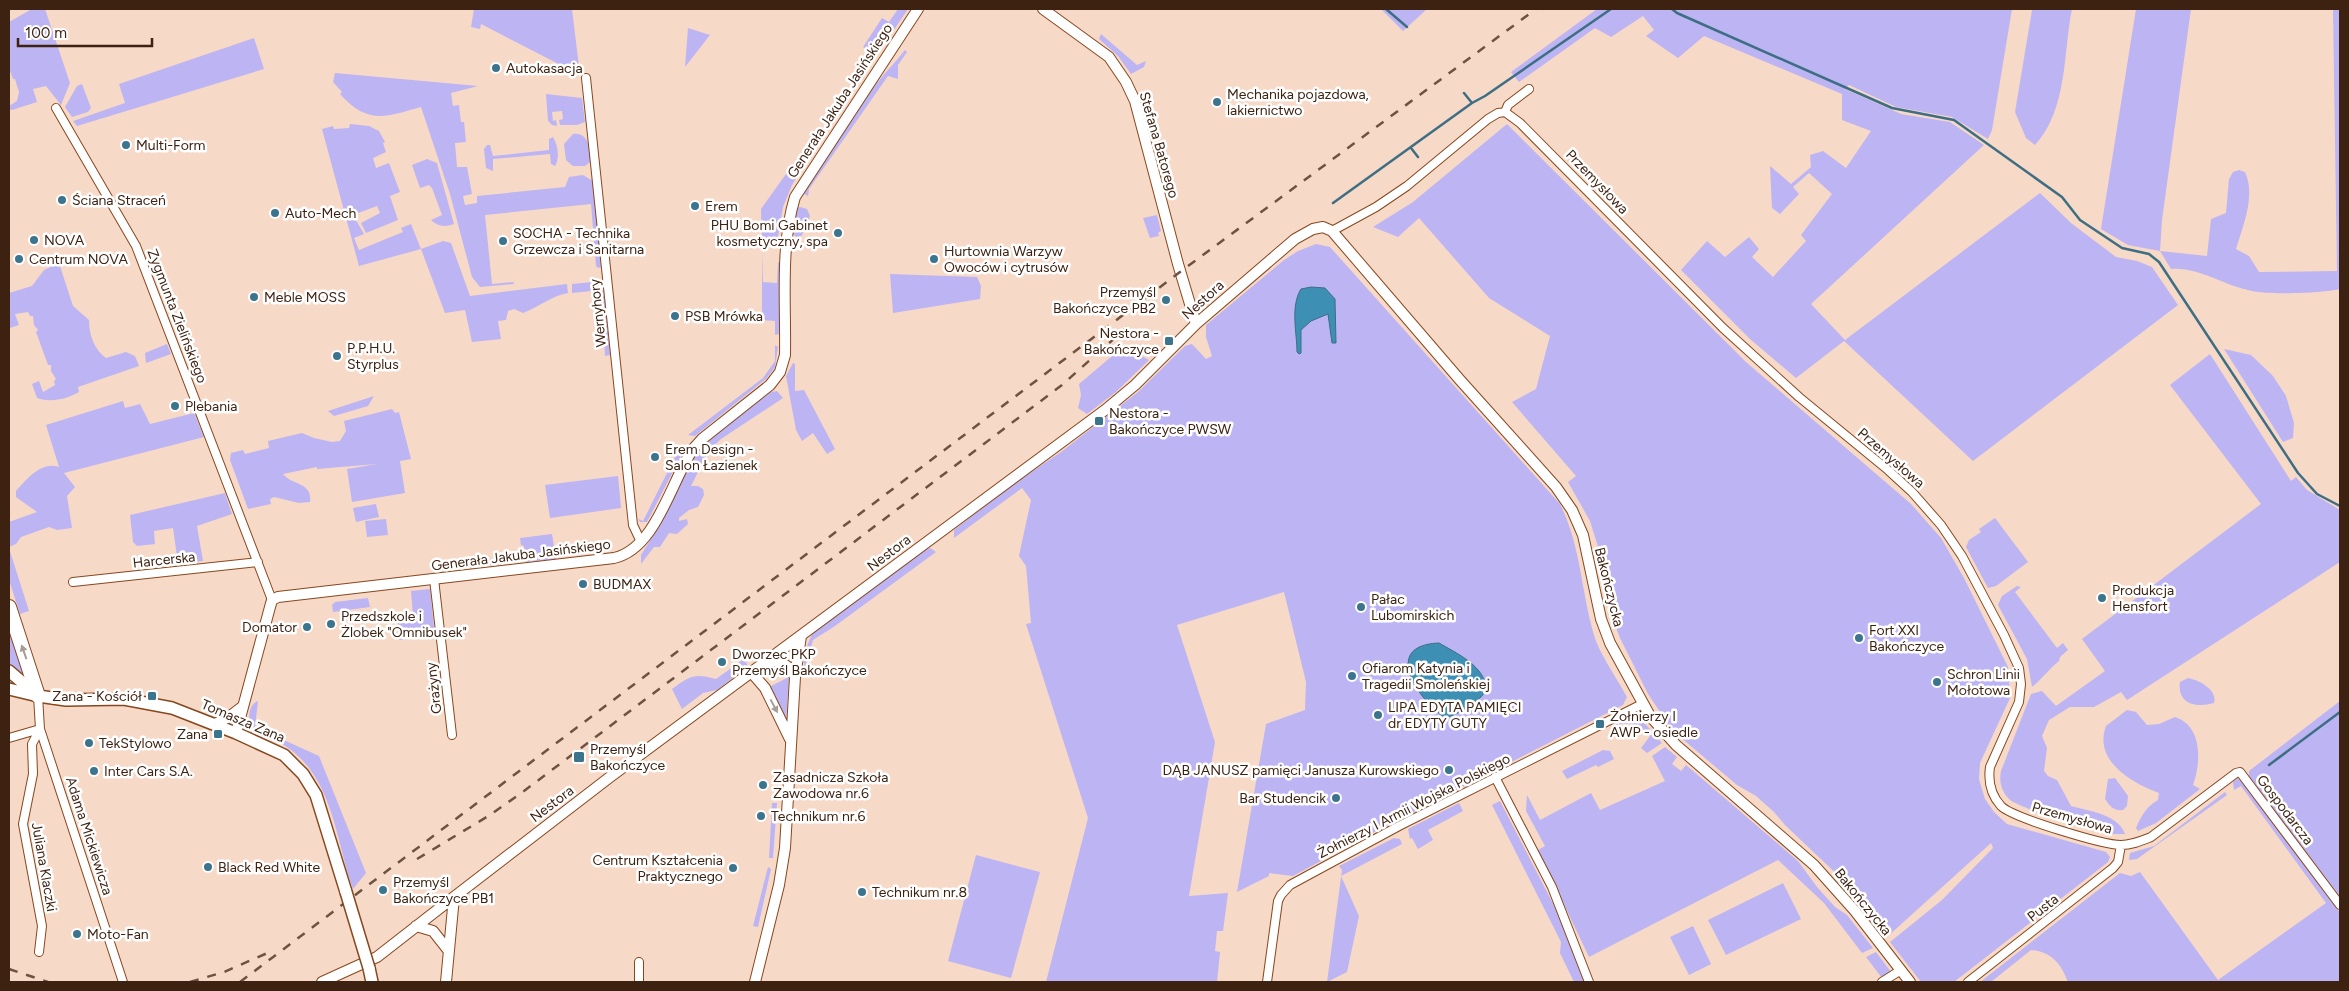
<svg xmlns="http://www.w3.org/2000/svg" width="2349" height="991" font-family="Figtree,sans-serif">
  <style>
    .green { fill: #bdb4f3 }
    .water { fill: #3d8fb4; stroke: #3d6e83 }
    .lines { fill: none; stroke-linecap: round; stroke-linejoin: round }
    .stream { stroke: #3d6e83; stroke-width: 2.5 }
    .street-casing { stroke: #87471d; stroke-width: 10 }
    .secondary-casing { stroke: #87471d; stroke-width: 12 }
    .primary-casing { stroke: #87471d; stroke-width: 14 }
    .highway-casing { stroke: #87471d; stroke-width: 16 }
    .street { stroke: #fff; stroke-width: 8 }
    .secondary { stroke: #fff; stroke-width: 10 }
    .primary { stroke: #fff; stroke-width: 11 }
    .highway { stroke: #fff; stroke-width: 14 }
    .rail { stroke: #6f5241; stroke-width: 2.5; stroke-dasharray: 9 9; stroke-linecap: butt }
    .primary-bridge-casing { stroke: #87471d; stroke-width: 14; stroke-linecap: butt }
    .primary-bridge { stroke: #fff; stroke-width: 11 }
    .oneway { fill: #a89c94 }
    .poi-dot { fill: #3c748e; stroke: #fff; stroke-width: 2 }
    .labels { text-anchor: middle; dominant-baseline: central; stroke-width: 5; stroke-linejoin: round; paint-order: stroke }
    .poi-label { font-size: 14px; fill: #3e2211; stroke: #fff; text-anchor: start }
    .street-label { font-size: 14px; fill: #3e2211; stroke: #fff }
  </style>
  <rect width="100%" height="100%" fill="#f7d9c8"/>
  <path class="green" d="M32 9H45L70 83 61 105 46 86 33 89 37 102 12 110 9 109V106L17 101 19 92 15 79H13L9 68V22Z
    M474 9H572L580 75 481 24 480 29 471 27Z
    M898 9H908L877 55 863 47 882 18 889 22Z
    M1381 9H1427L1403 31Z
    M1597 9H2012L1992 130 1988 139 1952 117 1896 107 1849 85 1845 89 1901 114 1950 122 1984 145 1811 304 1845 340 2040 193 2071 223 2116 257 2137 261 2152 267 2178 305 1973 461 1844 341 1796 378 1750 339 1681 270 1707 241 1725 257 1749 237 1759 249 1752 257 1773 277 1806 241 1801 235 1832 194 1809 173 1793 187 1799 194 1780 214 1772 208 1770 166 1791 184 1811 167 1810 155 1823 151 1846 168 1871 131 1842 120V94L1704 36 1678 58 1646 36 1654 30 1643 16 1611 37 1595 28 1519 82 1511 72Z
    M2037 9H2072C2063 53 2068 109 2035 145L2026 138 2015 112 2032 10Z
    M2136 9H2191L2162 220 2160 251 2207 256 2211 219 2226 213 2229 179 2233 172 2239 170 2245 172C2256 196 2243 225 2236 249L2249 256 2259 272 2337 271 2333 9H2340V289C2323 293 2270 295 2252 291 2224 286 2200 267 2171 269L2160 251 2128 245 2101 229Z
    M688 28 710 35 685 67Z
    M1101 34 1137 65 1146 61 1144 67 1131 74 1118 56 1099 39Z
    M254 38 264 69 77 126 73 121 125 103 119 84Z
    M905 50 907 52 898 65V79L888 76 809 189 808 196 804 194C827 156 851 118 877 83 886 71 896 62 905 50Z
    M335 73 478 86 451 93 453 106 459 105 461 122H464L466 142 455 143 457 167H467L472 194 463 196 465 205 477 203V196L565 187 569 177 583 175 593 181 601 267 598 268 596 266 591 204 485 215 492 284 513 282 514 284 480 287 472 277 450 194 421 107C385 117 368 125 340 94L342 92 333 82Z
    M82 84 91 108 88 112 72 117 65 107 77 86Z
    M546 94 582 98 585 122 577 125H560L559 120 563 119 562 111 552 112 553 121 556 120 557 126 552 125 548 121Z
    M350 124 369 126 379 131 385 142 383 143 386 152 373 158 376 168 389 163 400 192 390 196 398 220 366 233 361 223 380 213 377 206 353 215 364 234 354 238 359 250 403 232 401 228 411 224 421 249 443 241 451 243 470 296 567 284 568 293C551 296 539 307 523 313L514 309 508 311 506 320 498 321 501 339 472 342 465 310 445 313 421 249 359 266 322 129 333 126 334 129 349 128Z
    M1507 124 1746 362 1911 504 1941 538 1964 578 2008 667 2010 698 1980 763 1979 779 1985 799 1994 812 2007 824 2106 852 2110 857 2108 862 1954 982H1921L1890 942 1942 900 1993 848 1991 843 1887 937 1845 882 1785 825 1774 812 1756 796 1737 785 1673 731 1648 694 1620 638 1608 607 1614 598 1590 521 1568 482 1576 476 1512 402 1536 389 1550 336 1489 298 1419 218 1398 237 1373 227 1413 202Z
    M816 132 820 140 792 185 783 207 778 237 762 242 761 209Z
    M573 134C589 132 591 150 590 162L585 166H573L566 160 564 144Z
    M553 137C558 145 560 158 555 166L551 164 550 154 493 159V171L486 168 484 149 487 145H490L493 156 549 150V139Z
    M427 159 437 163 454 224C445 227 438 227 431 220L442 215 432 188 429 185 420 188 412 165Z
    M800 207 807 209 810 216 802 235 798 238 793 234 797 208Z
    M1157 215 1161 231 1158 233 1159 236 1150 238 1143 218Z
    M1316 244 1330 247 1560 504C1581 546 1581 591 1594 635 1599 653 1618 680 1627 697L1623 705 1386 826 1293 876 1269 873V876L1237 892 1266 724 1305 710 1306 682 1284 592 1177 625 1215 742 1189 896 1228 893 1223 931H1217L1215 951 1220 952 1217 982H1046L1088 818 1026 624 1031 623 1026 566 1019 556 1031 500 1022 488 954 538V530L1011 486 1061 452 1138 392 1185 346 1192 344 1206 359 1212 356 1206 337V325L1284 260 1298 251Z
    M762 252 763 282 777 283 778 262 780 263 779 334 775 335V321L762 320Z
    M59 263 73 306 89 320C89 335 94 349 106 358L126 352 135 356 139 366 78 387 79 392C67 399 51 403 37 398L32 384 39 381 43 392 55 385 54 381 56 379 51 371V365H48L36 332 38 330 34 325 33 316H30L28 312 15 314 19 325 10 328 9 293 32 286 44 270Z
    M890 274 977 277 981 286 980 299 893 313Z
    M593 282 599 284 604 291 610 355 605 356 601 290 572 293V284Z
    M167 344 171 354 146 363 145 353Z
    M775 345 778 347 775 367 766 379 695 436 688 435 763 378 775 361Z
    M1124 346 1149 360 1116 392 1087 414 1078 408 1081 395 1079 384Z
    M2224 349 2251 355 2273 376 2286 396 2294 423 2293 438 2283 442Z
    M2210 354 2291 481 2296 477 2307 490 2340 510V562L2127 700 2121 692 2094 707H2070L2049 720 2042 736 2047 748 2044 771 2048 776 2057 780 2071 806C2089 811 2118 814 2125 834H2111C2092 828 2021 810 2009 799 2001 791 1999 781 2001 771L2031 694 2042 691 2056 706 2105 671 2082 639 2261 504 2170 385Z
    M793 363 795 364V391L804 390 835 449 827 454 813 433 802 441 796 430 786 376Z
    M777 391 783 398 721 439 709 450 691 486H698L703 489 704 495 698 507 689 510 679 518V521L687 519 688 524 677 534 669 533 660 547H654L641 564V555L654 534 697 453 718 432 771 392Z
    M374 396 368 406 334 416 328 411Z
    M123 401 125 408 140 404 150 424 194 413 204 437 64 473 75 487 67 496 72 528 57 530 49 527 21 537 16 544 9 547V522L37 512 16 497V491C27 479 41 461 59 467L46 425Z
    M392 409 395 413 399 412 411 459 400 461 405 493 352 502 347 469 377 464 317 469V467L283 474C291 485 313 482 310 502L299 503 274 497 270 499 271 504 248 509 230 460 231 453 243 450 245 454 269 448 268 441 302 433 314 438 332 442 340 441 346 431 344 421Z
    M681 445 684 450 647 522H640L638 519 643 521Z
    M618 476 621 508 550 518 545 485Z
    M225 493 232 514 197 526 203 561 178 564 173 528 154 531 155 544 137 546 133 542 130 515Z
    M376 504 379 517 356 522 353 508Z
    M1995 518 2028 562 1996 586 1988 588 1966 547 1969 540 1981 532 1979 529Z
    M386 519 388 535 367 537 365 521Z
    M552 534 556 559 525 562 524 546 521 545 520 538Z
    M9 548 29 611 20 614 9 580Z
    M930 548 936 552 835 626 813 640 804 672V653L812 634 924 551Z
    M504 555 509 557 511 562 469 568 466 560 468 559 475 560 502 558Z
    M2017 586 2021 587 2015 592 2057 648 2063 643 2068 650 2060 657 2059 661C2049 669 2042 679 2032 687L2027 659 1998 605 2002 596Z
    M430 589 435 637 399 640 397 617 413 616 411 591Z
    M368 598 370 607 333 612 332 605 335 602Z
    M9 618 25 676 9 664Z
    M744 659 748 666 717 690 703 693 682 709 672 689C690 676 694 673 716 679Z
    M789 677 786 721 769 687Z
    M2188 678C2199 680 2218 690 2214 703 2196 708 2177 704 2180 682Z
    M258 701 255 727 319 756 366 873 353 889C336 842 334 783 291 750 279 740 263 736 251 728 248 718 248 705 258 701Z
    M2340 701V897L2249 776V771Z
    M2127 710 2136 712 2147 725 2159 724 2175 717C2203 726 2201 763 2193 785L2200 789 2156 823 2138 831 2136 828C2141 816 2147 806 2158 800L2159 793C2132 783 2093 761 2106 726Z
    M1630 718C1645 718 1652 733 1662 743L1647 753 1641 748 1650 736C1636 724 1627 720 1609 728Z
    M1665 747 1677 757 1672 764 1681 771 1686 765 1798 861 1817 887 1835 907 1847 915 1873 948 1862 953 1824 903 1778 860 1589 957 1538 850 1545 846 1526 811 1527 795 1540 820 1591 793 1600 810 1665 781 1652 756Z
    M1603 750 1610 751 1614 759 1598 767 1596 765 1567 779 1562 771Z
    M2115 778 2128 796 2127 806 2123 810C2113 811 2110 806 2105 799L2108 779Z
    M2238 778 2245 781 2340 913V982H2068C2061 964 2052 952 2031 950L1991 982H1980L2120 873 2131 876 2140 872 2218 980 2326 903 2241 786 2234 790 2233 782Z
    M2225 792 2227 795 2137 859 2129 860 2130 853 2154 846Z
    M1500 801 1563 923 1585 982H1574L1560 953 1561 942 1492 805Z
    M772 803H777L773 858H769Z
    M1459 803 1463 811 1428 830 1433 840 1418 849 1412 838 1410 839 1408 829Z
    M1394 838 1400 839 1402 844 1341 876 1359 916 1347 972 1327 982 1342 870 1339 866Z
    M976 855 1040 872 1011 978 948 961Z
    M768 867 771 869 758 927 753 926Z
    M1783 883 1801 919 1726 955 1708 920Z
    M1693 926 1711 964 1689 975 1670 937Z
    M1876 952 1891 972 1882 978 1866 957Z"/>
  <path class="water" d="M1311 287 1325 288 1335 299 1336 343H1332L1328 314 1311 321 1301 330V353L1299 354 1297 352C1297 333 1290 307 1301 289Z
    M1439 643C1456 653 1481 664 1486 685 1486 695 1478 700 1470 705 1463 710 1455 716 1446 717 1435 717 1371 646 1439 643Z"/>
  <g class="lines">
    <path class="stream" d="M1386 9 1407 27
      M1672 9 1677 13 1892 108 1954 120 2062 197 2080 220 2122 248 2149 254 2159 262 2298 473 2317 494 2340 506
      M1464 93 1472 103 1485 96 1611 9
      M1411 148 1418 157
      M1333 203 1472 103
      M2269 765 2340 712"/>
    <g class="street-casing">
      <path id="street" d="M586 78 633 525 641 542
        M56 108 136 246 272 600
        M1505 112 1520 123 1723 328 1799 397 1888 470 1912 492 1941 525 1962 556 2004 635 2019 668 2021 684 2019 702 1990 767C1988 781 1991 795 2001 806 2013 818 2104 845 2121 845 2132 845 2141 841 2151 837L2236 773 2240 772 2340 905
        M1332 231 1376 207 1407 186 1488 119 1498 113 1505 112 1508 105 1529 89
        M434 579 452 735
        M73 582 258 562
        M38 696 40 729 123 982
        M9 738 40 729
        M1495 777 1552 887 1589 982
        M39 952 42 926 23 824 33 774 32 744 40 729
        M639 962V982
        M1267 982 1278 901 1281 895 1290 885 1399 826 1642 704
        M1882 982 1901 970
        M1968 982 2113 868 2118 862 2121 845"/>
    </g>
    <g class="secondary-casing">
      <path id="secondary" d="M1043 9 1109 57 1126 82 1135 101 1178 264 1196 324
        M767 661C781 661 789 664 795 677
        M752 673 765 688 790 739
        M215 724 229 717 242 707
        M236 733 270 607 272 600 278 597 614 558C656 549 671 481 693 449L702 439 770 385 780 372 785 355C786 304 780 245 795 197L918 9
        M416 926 433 931 448 950
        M322 982 377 957 454 897
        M446 982 454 897 610 777 1105 410 1135 385 1196 324 1295 239 1313 229 1323 227 1332 231 1460 380 1556 487 1572 510 1583 535 1601 619 1610 643 1650 716 1676 745 1814 865 1855 911 1910 982
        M755 982 779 885 785 848 795 677 801 636"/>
    </g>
    <g class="primary-casing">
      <path id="primary" d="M9 671 37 695
        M9 689 38 696 66 700 124 699 172 708 236 733 284 755 303 774 316 795 346 892
        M369 968 372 982"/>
    </g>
    <g class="highway-casing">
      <path id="highway" d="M9 607 38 696"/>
    </g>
    <use href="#street" class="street"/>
    <use href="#secondary" class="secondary"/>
    <use href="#primary" class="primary"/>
    <use href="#highway" class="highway"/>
    <path class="rail" d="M417 859 490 815 524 791 1062 385 1127 327
      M9 969 48 982
      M190 982 224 972 272 951
      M240 982 1180 272 1536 9"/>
    <g class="primary-bridge-casing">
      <path id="primary-bridge" d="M346 892 369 968"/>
    </g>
    <use href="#primary-bridge" class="primary-bridge"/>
  </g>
  <defs><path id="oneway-solid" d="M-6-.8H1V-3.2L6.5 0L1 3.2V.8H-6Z" transform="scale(1.25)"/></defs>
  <g class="oneway">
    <use href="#oneway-solid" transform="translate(24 652) rotate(-109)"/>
    <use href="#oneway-solid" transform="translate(774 706) rotate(62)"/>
  </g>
  <g class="poi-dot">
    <circle cx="496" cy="68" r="5"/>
    <circle cx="1217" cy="102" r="5"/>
    <circle cx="126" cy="145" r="5"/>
    <circle cx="62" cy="200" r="5"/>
    <circle cx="695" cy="206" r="5"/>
    <circle cx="275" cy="213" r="5"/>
    <circle cx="838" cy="233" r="5"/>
    <circle cx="34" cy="240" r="5"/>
    <circle cx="503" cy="241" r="5"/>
    <circle cx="19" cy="259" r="5"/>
    <circle cx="934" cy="259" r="5"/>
    <circle cx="254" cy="297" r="5"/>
    <circle cx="1166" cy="300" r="5"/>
    <circle cx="675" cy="316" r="5"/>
    <rect x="1164" y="336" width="10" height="10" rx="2.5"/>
    <circle cx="337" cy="356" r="5"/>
    <circle cx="175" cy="406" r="5"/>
    <rect x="1094" y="416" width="10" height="10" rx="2.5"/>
    <circle cx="655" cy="457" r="5"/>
    <circle cx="583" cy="584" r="5"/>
    <circle cx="2102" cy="598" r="5"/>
    <circle cx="1361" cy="607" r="5"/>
    <circle cx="331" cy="624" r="5"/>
    <circle cx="307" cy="627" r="5"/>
    <circle cx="1859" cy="638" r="5"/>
    <circle cx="722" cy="662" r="5"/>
    <circle cx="1352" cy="676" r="5"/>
    <circle cx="1937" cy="682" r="5"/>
    <rect x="147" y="691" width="10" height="10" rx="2.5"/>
    <circle cx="1378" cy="715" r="5"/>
    <rect x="1595" y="719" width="10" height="10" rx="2.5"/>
    <rect x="213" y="729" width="10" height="10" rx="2.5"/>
    <circle cx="89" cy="743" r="5"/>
    <rect x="573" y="751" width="12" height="12" rx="2.5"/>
    <circle cx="1449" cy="770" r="5"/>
    <circle cx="94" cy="771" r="5"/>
    <circle cx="763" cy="785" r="5"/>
    <circle cx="1336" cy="798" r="5"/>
    <circle cx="761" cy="816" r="5"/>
    <circle cx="208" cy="867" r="5"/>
    <circle cx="733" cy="868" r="5"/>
    <circle cx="383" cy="890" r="5"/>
    <circle cx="862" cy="892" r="5"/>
    <circle cx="77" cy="934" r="5"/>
  </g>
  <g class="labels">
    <g class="poi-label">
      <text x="506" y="68">Autokasacja</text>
      <text x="1227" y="94">Mechanika pojazdowa,<tspan x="1227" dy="16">lakiernictwo</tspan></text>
      <text x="136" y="145">Multi-Form</text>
      <text x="72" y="200">Ściana Straceń</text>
      <text x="705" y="206">Erem</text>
      <text x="285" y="213">Auto-Mech</text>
      <text x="828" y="225" text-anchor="end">PHU Bomi Gabinet<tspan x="828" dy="16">kosmetyczny, spa</tspan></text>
      <text x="513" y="233">SOCHA - Technika<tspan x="513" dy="16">Grzewcza i Sanitarna</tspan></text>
      <text x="44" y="240">NOVA</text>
      <text x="944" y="251">Hurtownia Warzyw<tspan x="944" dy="16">Owoców i cytrusów</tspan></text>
      <text x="29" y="259">Centrum NOVA</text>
      <text x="1156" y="292" text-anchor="end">Przemyśl<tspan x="1156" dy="16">Bakończyce PB2</tspan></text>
      <text x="264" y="297">Meble MOSS</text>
      <text x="685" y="316">PSB Mrówka</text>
      <text x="1159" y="333" text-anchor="end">Nestora -<tspan x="1159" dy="16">Bakończyce</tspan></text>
      <text x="347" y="348">P.P.H.U.<tspan x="347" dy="16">Styrplus</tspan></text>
      <text x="185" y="406">Plebania</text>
      <text x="1109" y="413">Nestora -<tspan x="1109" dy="16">Bakończyce PWSW</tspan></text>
      <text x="665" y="449">Erem Design -<tspan x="665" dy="16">Salon Łazienek</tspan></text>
      <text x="593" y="584">BUDMAX</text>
      <text x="2112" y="590">Produkcja<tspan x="2112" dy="16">Hensfort</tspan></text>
      <text x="1371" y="599">Pałac<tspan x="1371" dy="16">Lubomirskich</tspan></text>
      <text x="341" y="616">Przedszkole i<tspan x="341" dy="16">Żlobek "Omnibusek"</tspan></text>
      <text x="297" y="627" text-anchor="end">Domator</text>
      <text x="1869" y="630">Fort XXI<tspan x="1869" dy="16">Bakończyce</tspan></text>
      <text x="732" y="654">Dworzec PKP<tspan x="732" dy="16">Przemyśl Bakończyce</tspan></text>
      <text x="1362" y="668">Ofiarom Katynia i<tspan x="1362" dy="16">Tragedii Smoleńskiej</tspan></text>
      <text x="1947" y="674">Schron Linii<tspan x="1947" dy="16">Mołotowa</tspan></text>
      <text x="142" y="696" text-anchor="end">Zana - Kościół</text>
      <text x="1388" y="707">LIPA EDYTA PAMIĘCI<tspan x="1388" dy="16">dr EDYTY GUTY</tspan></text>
      <text x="1610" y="716">Żołnierzy I<tspan x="1610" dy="16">AWP - osiedle</tspan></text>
      <text x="208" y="734" text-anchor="end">Zana</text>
      <text x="99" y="743">TekStylowo</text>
      <text x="590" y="749">Przemyśl<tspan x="590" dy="16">Bakończyce</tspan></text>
      <text x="1439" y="770" text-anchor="end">DĄB JANUSZ pamięci Janusza Kurowskiego</text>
      <text x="104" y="771">Inter Cars S.A.</text>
      <text x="773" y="777">Zasadnicza Szkoła<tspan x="773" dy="16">Zawodowa nr.6</tspan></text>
      <text x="1326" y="798" text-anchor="end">Bar Studencik</text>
      <text x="771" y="816">Technikum nr.6</text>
      <text x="723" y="860" text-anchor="end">Centrum Kształcenia<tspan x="723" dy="16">Praktycznego</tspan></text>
      <text x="218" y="867">Black Red White</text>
      <text x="393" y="882">Przemyśl<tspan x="393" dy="16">Bakończyce PB1</tspan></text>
      <text x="872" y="892">Technikum nr.8</text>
      <text x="87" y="934">Moto-Fan</text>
    </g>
    <g class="street-label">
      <text transform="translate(840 101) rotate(-57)">Generała Jakuba Jasińskiego</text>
      <text transform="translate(1159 145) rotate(74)">Stefana Batorego</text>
      <text transform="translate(1597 182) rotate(46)">Przemysłowa</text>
      <text transform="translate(1203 300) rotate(-42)">Nestora</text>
      <text transform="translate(598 313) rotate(-96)">Wernyhory</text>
      <text transform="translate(177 316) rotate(69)">Zygmunta Zielińskiego</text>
      <text transform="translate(1891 458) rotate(41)">Przemysłowa</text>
      <text transform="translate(889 553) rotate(-37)">Nestora</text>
      <text transform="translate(521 555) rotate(-7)">Generała Jakuba Jasińskiego</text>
      <text transform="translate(164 560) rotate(-6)">Harcerska</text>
      <text transform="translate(1609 587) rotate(76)">Bakończycka</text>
      <text transform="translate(434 688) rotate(-97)">Grażyny</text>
      <text transform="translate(243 721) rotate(23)">Tomasza Zana</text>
      <text transform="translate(552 804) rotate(-37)">Nestora</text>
      <text transform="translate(1414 806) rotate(-27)">Żołnierzy I Armii Wojska Polskiego</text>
      <text transform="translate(2285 810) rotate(53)">Gospodarcza</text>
      <text transform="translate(2072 818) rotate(16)">Przemysłowa</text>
      <text transform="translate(89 836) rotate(72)">Adama Mickiewicza</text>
      <text transform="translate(44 867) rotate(80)">Juliana Klaczki</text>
      <text transform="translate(1863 902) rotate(51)">Bakończycka</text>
      <text transform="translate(2043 908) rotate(-38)">Pusta</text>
    </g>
  </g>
  <rect width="2349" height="991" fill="none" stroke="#3e2211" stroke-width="20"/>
  <path d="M18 38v8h134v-8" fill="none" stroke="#3e2211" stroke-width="2.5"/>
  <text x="25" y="38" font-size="15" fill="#3e2211" stroke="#ffffff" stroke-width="4" paint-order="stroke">100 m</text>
</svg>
